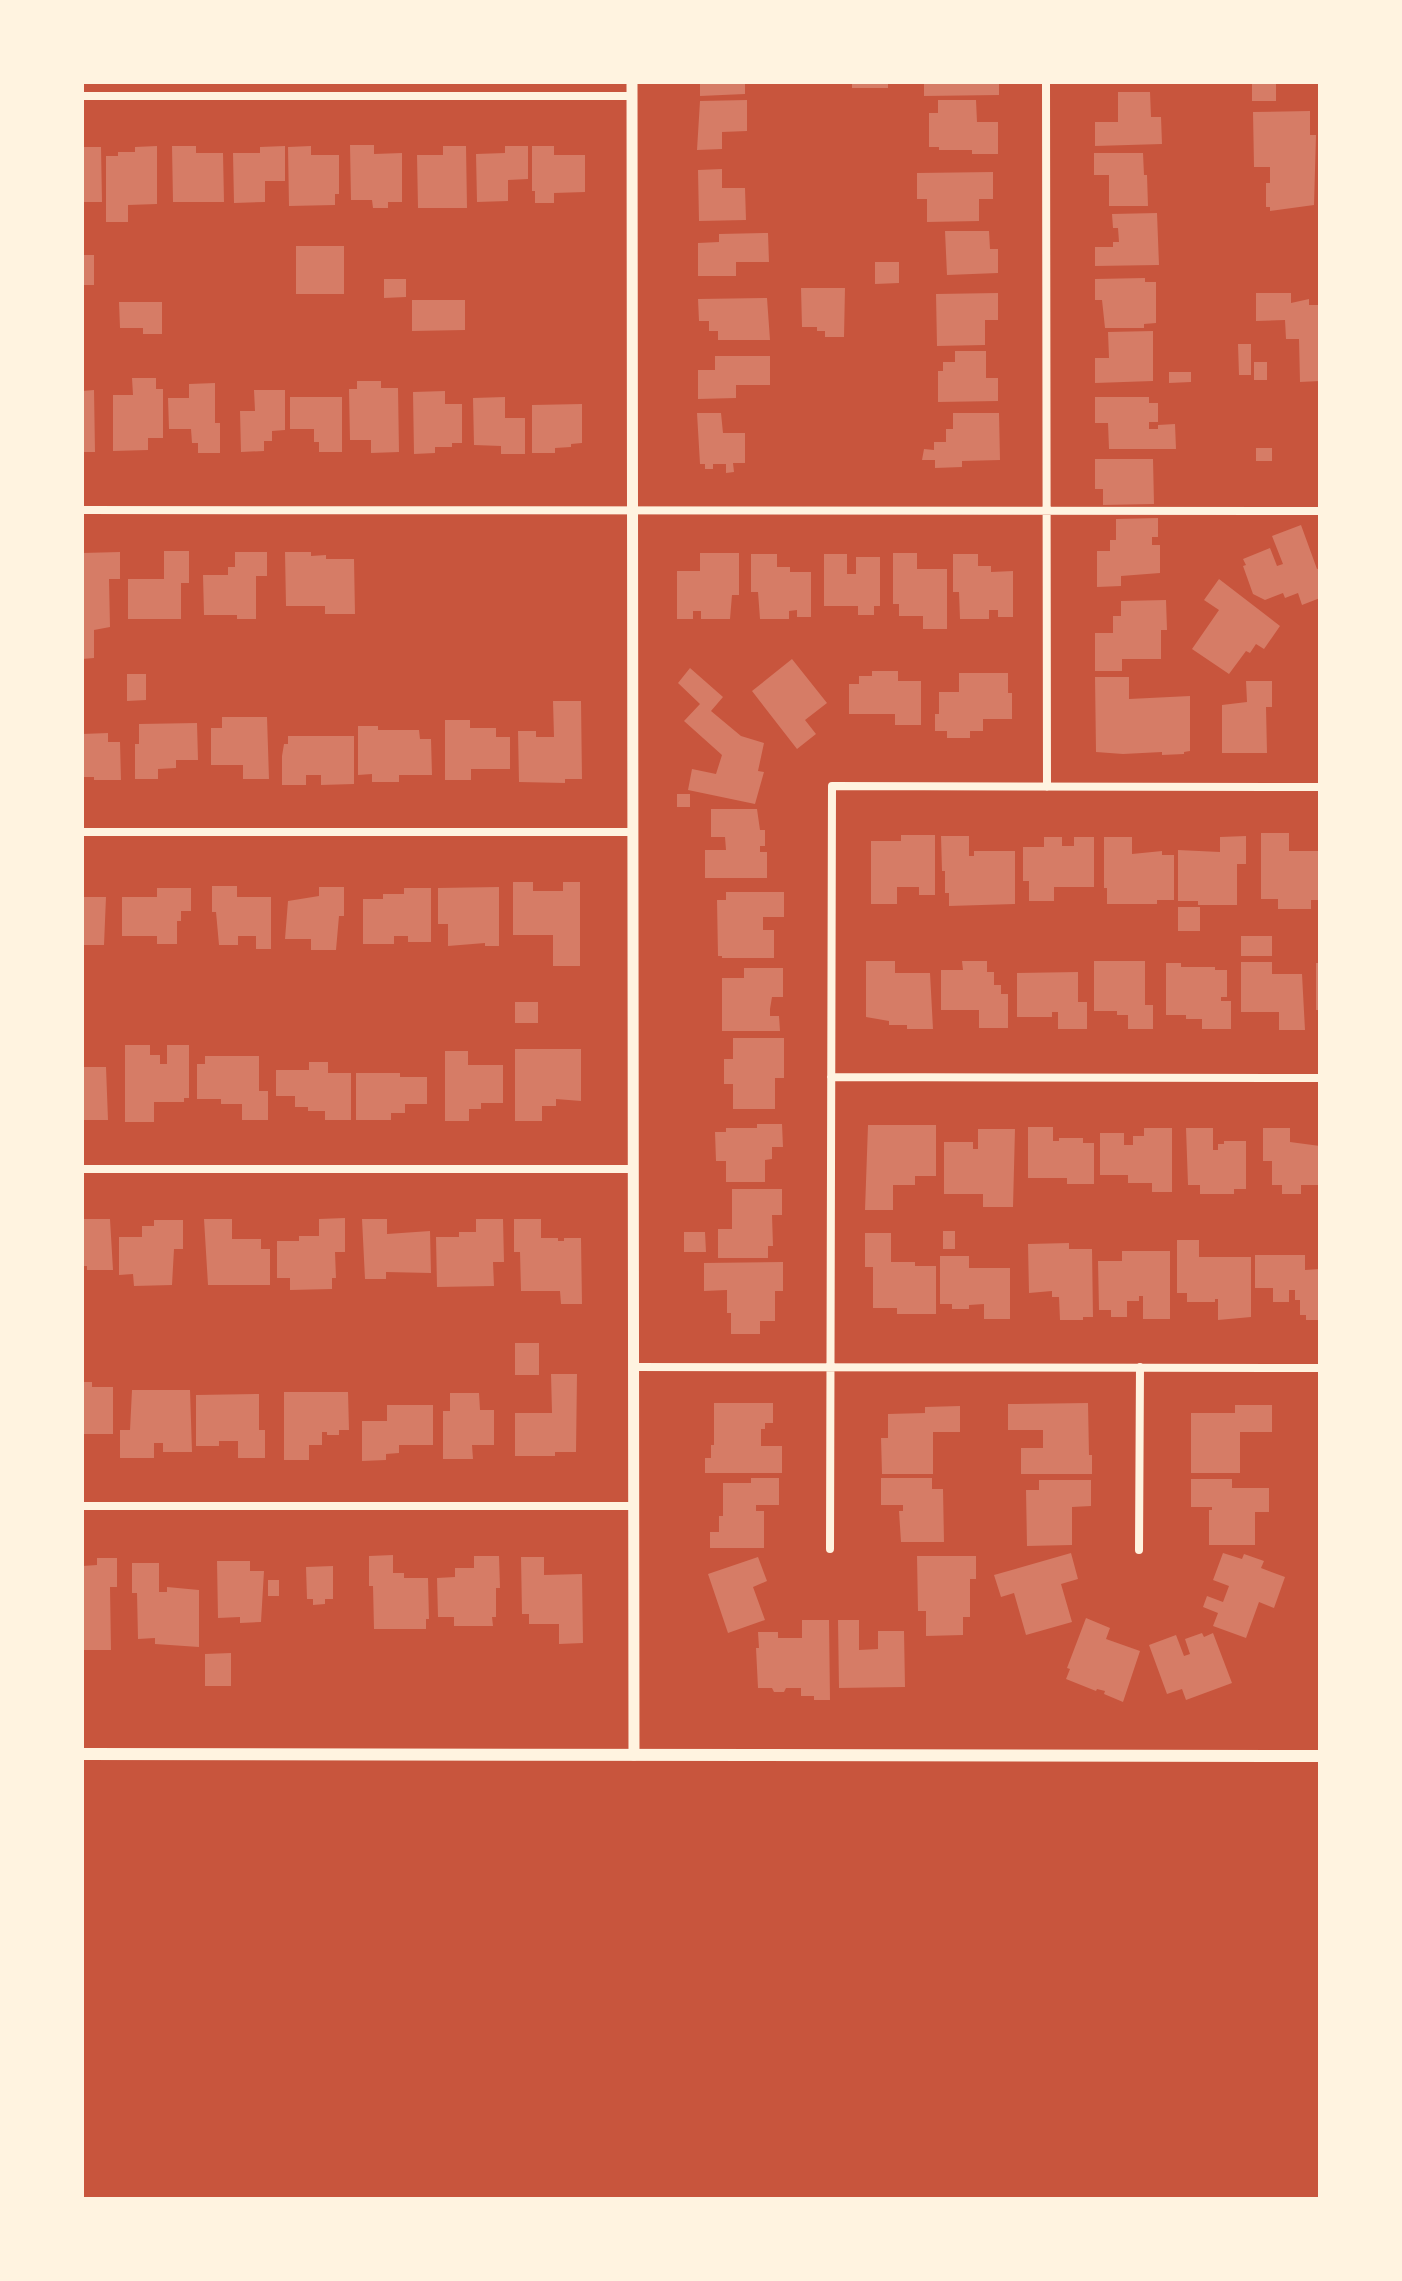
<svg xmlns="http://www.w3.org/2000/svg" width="1402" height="2281" font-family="'Exo 2',sans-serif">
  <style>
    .building { fill: #d67c66 }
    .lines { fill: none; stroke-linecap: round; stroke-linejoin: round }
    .minor { stroke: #fff3e0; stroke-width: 8 }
    .tertiary { stroke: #fff3e0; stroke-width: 11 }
    .secondary { stroke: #fff3e0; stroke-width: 12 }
  </style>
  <rect width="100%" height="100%" fill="#c8553d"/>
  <path class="building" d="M700 82H745V94L700 96Z
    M852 82H888V88H852Z
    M924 82H999V95L924 96Z
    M1252 82H1276V101H1252Z
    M1118 92H1150L1151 117H1161L1162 144 1095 146V122H1118Z
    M747 100V131L722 132V149L697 150 700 101Z
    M938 100H976L977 122H998V154H972V150H939V147H929V113H938Z
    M1310 111V135H1316L1314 205 1270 211V207H1266V183H1270V167H1254L1253 112Z
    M350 145H374V154L402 153V202H388V208H373L372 200H351Z
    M157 146V204L128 205V222H106V156H118V152H135V147Z
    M172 146H196V153H223L224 202H173Z
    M285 146V181H265V202L234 203 233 153H260V147Z
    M311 146V155H339V194H335V205L289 206 288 147Z
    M443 146H466L467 208H418L417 155H443Z
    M505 146H528V179L508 180V201L477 202 476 154 505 153Z
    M532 146H554V155H585V192L554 193V203H535V191H532Z
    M82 147H101L102 202H82Z
    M1094 153H1143L1144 175H1147L1148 206H1109V175H1094Z
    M722 169V188H745L746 220 699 221 698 170Z
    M993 172V199H979V221L927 222V199H917V173Z
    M1157 213 1159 265 1095 266V247H1113V242H1119L1118 228H1113L1112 214Z
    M945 231H989L990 249H998V273L947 275Z
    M768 233 769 262H736V276H698V243L719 242V234Z
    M296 246H344V294H296Z
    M82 255H94V285H82Z
    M875 262H899V283L875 284Z
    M1145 278V282H1156V323L1144 324V328H1105L1102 300H1095V279Z
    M384 279H406V297L384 298Z
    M801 288H845L844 337H825V331H817V327H802Z
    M998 293V320H985V345L937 346 936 294Z
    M1256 293H1291V303L1309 299V305H1320V381L1300 382 1299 339H1286L1285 320 1256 321Z
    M767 298 770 340H718V331H709V321H699L698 299Z
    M412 300H465V330L412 331Z
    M119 302H162V334H143V328H120Z
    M1153 331V381L1095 383V358H1109L1108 332Z
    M1238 344H1251V375H1239Z
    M955 351H986V378H998V401L938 402V371H943V362H955Z
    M715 356H770V385H736V398L698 399V370H715Z
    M1254 362H1267V380H1254Z
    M1169 372H1191V382L1169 383Z
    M132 378H156V389H163V438H148V450L113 451V395H133Z
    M357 381H381V388H398L399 452 371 453V440H350L349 389H357Z
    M215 383V423H220V453H198V443H192L191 429H169L168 398H189V384Z
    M94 390 95 452H82V391Z
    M254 390H285V430L272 431V441H264V451L241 452 240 411H255Z
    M445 391V404H462V443H452V447H435V453L414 454 413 392Z
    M290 397H342V452H319V442H314V429H290Z
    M505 397V418H525V454H501V446L474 445 473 398Z
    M1095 397H1149V403H1158V422H1149V429H1158V425L1175 424 1176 449H1109L1108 423H1095Z
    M582 404V443L571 444V447L555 448V453H532V405Z
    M697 413H721L723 433H745V463H733L734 472 726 473V464H713V469H705V464H700Z
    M953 413H999L1000 460 962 461V467L935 468V460H922L924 449 934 450V442H946V429H953Z
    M1256 448H1272V461H1256Z
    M1095 459H1153L1154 504 1103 505V489H1095Z
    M1158 518V537H1152V545H1160V573L1121 576V586L1097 587V551H1110V540H1116V519Z
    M1301 525 1317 569 1320 568V598L1302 605 1298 593 1285 598 1283 593 1265 600 1253 594 1243 566 1246 565 1243 559 1270 548 1277 566 1283 564 1272 536Z
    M164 551H189V583H181V619H128V579H164Z
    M120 552V579H109L110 627 94 630V658L82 659V553Z
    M235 552H267V576H256V619H237V615H204L203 575H228V567H235Z
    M285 552H311V556L326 555V559H354L355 614H325V606H286Z
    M700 553H739V595H732L730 619H701V611H693V619H677V571H700Z
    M893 553H917V569H947V629H923V616H899V604H893Z
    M751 554H777V567H790V572H811V617H797V610L789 611V619H760L758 592H751Z
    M824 554H847V574H856V557H880V606H874V615H858V606H824Z
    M953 554H978V566H991V572L1013 571V617H998V610H989V619H960L959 592H953Z
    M1219 579 1280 626 1264 649 1256 644 1250 653 1246 651 1229 674 1192 649 1219 610 1204 600Z
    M1166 600 1167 630H1161V659H1122V671H1095V633H1113V616H1121V601Z
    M792 659 827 703 805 720 816 734 797 749 752 691Z
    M690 668 723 697 711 711 741 736 764 743 758 771 764 772 755 804 688 790 692 769 716 774 722 755 684 721 700 704 678 683Z
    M872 671H898V681H921V725H895V714H849V684H859V676H872Z
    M959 673H1008V693H1012V719H983V731H970V738H947V731H935V714H939V692H959Z
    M127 674H146V700L127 701Z
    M1095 677H1129V699L1190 696V751L1184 752V754L1162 755V752L1123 754 1096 752Z
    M1246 681H1272V707H1266L1267 753H1222V705L1247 702Z
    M553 701H581L582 779H565V783L519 782 518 731H536V737H554Z
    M222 717H267L269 779H243V765H211V728H222Z
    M445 720H470V728H496V737H510V769H471V780H445Z
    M197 723 198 760H176V768L158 769V779H135V744H139V724Z
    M358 726H378V730H419L420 739H431L432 775H399V782H372V774L358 775Z
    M108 733V742H120L121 780H94V777H82V734Z
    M288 736H354V784L321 785V775H306V785H282V756L284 744H288Z
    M677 794H690V807H677Z
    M711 809H757L760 830H765V846H760V852H767V878H705V850H726L725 837H711Z
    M1261 833H1289V851H1320V900H1311V909H1278V899H1261Z
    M901 835H935V895H919V887H897V904H871V841H901Z
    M941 836H969V856H974V851H1015V904L949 906V893H945V871H942Z
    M1246 836V864H1237V905H1198V901H1178V850L1220 852V837Z
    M1044 837H1062V846H1074V837H1094V887H1054V901H1029V881H1023V847H1044Z
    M1104 837H1132V854L1162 851V855H1174V900H1157V904H1107V888H1104Z
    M513 882H533V891H563V882H580V966H553V935H513Z
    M212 886H237V897H271V949H256V936H238V945H219L216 912H212Z
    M319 887H344V916H339L336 950H311V939H285L288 901 319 896Z
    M499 887V946H485V943L448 946V924H438V888Z
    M157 888H191V911H181V921H177V944H157V936H122V897H157Z
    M404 888H431V942H408V936H394V944H363V899H383V894H404Z
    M726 892H784V917H763V930H774V958H722V956H718L717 900H726Z
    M82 897H106L104 945H82Z
    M1178 907H1200V931H1178Z
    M1241 936H1272V956H1241Z
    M866 961H895V973H930L933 1029H907V1025H889V1021L866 1017Z
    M962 961H987V972H994V985H1001V994H1008V1028H979V1010H941V970H963Z
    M1094 961H1145V1005H1153V1029H1128V1015H1117V1011H1094Z
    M1241 962H1272V974H1302L1305 1030H1279V1012H1241Z
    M1166 963H1181V967H1215V970H1227V997H1221V1001H1231V1029H1202V1019H1186V1015H1166Z
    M1316 963H1320V1010H1316Z
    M744 968H783V997H772L770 1009V1016H779L780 1031H722V978H744Z
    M1078 972V1002H1087V1029H1058V1012H1052V1017H1017V973Z
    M515 1002H538V1023H515Z
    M733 1038H784V1078H775V1109H733V1084H724V1059H733Z
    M125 1045H150V1055H160V1064H167V1045H189V1098H184V1102H154V1122H125Z
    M515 1049H581V1101L556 1099V1106H542V1121H515Z
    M445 1051H468V1065H503V1103H481V1109H469V1121H445Z
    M205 1056H259V1091H268V1120H242V1104H221V1099H197V1064H205Z
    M309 1062H328V1073H351V1120H325V1111H308V1107H295V1096H276V1070H309Z
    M82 1067H106L108 1120H82Z
    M356 1073H400V1077H427V1104H405V1113H391V1120H356Z
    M757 1124H782L783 1147H772V1159L765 1160V1182H726V1161H716L715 1132H726V1128H757Z
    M868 1125H936V1176H915V1185H893V1210H865Z
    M1028 1127H1053V1141H1059V1138H1083V1143H1094V1184H1067V1178H1028Z
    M1144 1128H1172V1192H1152V1183H1128V1175H1100V1133H1124V1145H1133V1136H1144Z
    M1186 1128H1213V1150H1218V1144H1224V1141H1246V1189H1234V1194H1200V1185H1188Z
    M1263 1128H1290V1142L1320 1146V1185H1301V1194H1282V1185H1272V1161H1263Z
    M978 1129H1015L1013 1207H983V1194H944V1142H973V1149H978Z
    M732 1189H782V1215H772L773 1246H768V1258H718V1229H732Z
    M345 1218V1252H335L336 1278H332V1289L290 1290V1278H277V1241H299V1236H319V1219Z
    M83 1219H110L113 1270H87V1266H82Z
    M204 1219H232V1239H261V1249H270V1285H208Z
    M362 1219H387V1234L430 1231 431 1273 386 1272V1279H365Z
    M476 1219H503L504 1262H493L494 1286 437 1287 436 1237H459V1232H476Z
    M514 1219H541V1238H558V1241H564V1238H581L582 1304H561L560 1291H521L520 1252H514Z
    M154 1220H183V1249H174L172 1285 134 1286 133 1274 119 1275V1237H142V1226H154Z
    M943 1231H955V1249H943Z
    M684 1232H705L706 1252H684Z
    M865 1233H891V1262H915V1266H936V1314H897V1308H873V1267H865Z
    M1177 1240H1199V1257H1251V1317L1218 1320V1299H1215V1302H1187V1293H1177Z
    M1069 1243V1249H1092L1093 1317H1083V1320H1060L1059 1297H1052V1291L1029 1293 1028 1244Z
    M1122 1251H1170V1319H1143V1296H1139V1301H1127V1317H1111V1310H1099L1098 1261H1122Z
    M1255 1255H1305V1270L1320 1269V1320H1306V1315H1300V1300H1295V1290H1289V1302H1273V1288H1255Z
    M940 1256H969V1268H1010V1319H984V1304L969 1305V1309H952V1304H940Z
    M783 1262V1291H775V1321H760V1334H731V1313H727V1290L704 1291V1263Z
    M515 1343H539V1375H515Z
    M551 1374H577L576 1452H555V1456H515V1413H552Z
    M82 1382H92V1387H113V1434H82Z
    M132 1390H190L192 1452H163V1443H154V1458H120V1430H130Z
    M284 1392H348L349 1430H339V1435H327V1432H322V1445H309V1460H284Z
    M450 1393H479L480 1410H494V1445H472L473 1459H443V1411H450Z
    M259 1394V1430H265V1458H238V1441H219V1446H196V1395Z
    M714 1403H773V1423H765V1429H761V1446H782V1473H705V1458H711V1445H714Z
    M1088 1403 1089 1455H1092V1474H1021V1448H1043V1430H1008V1404Z
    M387 1405H433V1445H399V1453L386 1454V1460L362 1461V1421H387Z
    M1235 1405H1272V1432H1240V1473H1191V1413H1235Z
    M960 1406V1432H933V1474H882L881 1438H888V1414L925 1413V1407Z
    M751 1478H779V1505H756V1511H764V1548H710V1532H719V1516H723V1483H751Z
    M881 1478H932V1489H943L944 1542H901L899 1511H903V1505H881Z
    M1191 1479H1232V1488H1269V1512H1255V1545H1209V1510H1212V1507H1191Z
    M1039 1480H1091V1506L1072 1507V1545L1027 1546 1026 1490H1039Z
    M1071 1553 1078 1579 1061 1584 1072 1622 1026 1635 1014 1593 1001 1597 994 1575Z
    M1223 1553 1242 1559 1244 1554 1264 1561 1261 1568 1285 1577 1274 1608 1259 1602 1246 1638 1213 1626 1218 1613 1203 1607 1207 1596 1223 1602 1229 1586 1213 1580Z
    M393 1555V1573H404V1578H428L429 1619H426V1629H374L373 1586H369V1556Z
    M474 1556H499L500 1588H496V1617H492L493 1626H454V1617H438L437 1578 455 1577V1568H474Z
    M917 1556H976V1579H970V1617H963V1635L926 1636V1611H918Z
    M521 1557H544V1575L582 1574 583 1643 559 1644V1624H529V1614H522Z
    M758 1557 767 1581 753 1587 765 1620 728 1633 708 1574Z
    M97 1558H117V1587H110L111 1650H82V1566L97 1565Z
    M217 1561H250V1571H264L261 1622 240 1623V1617L218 1618Z
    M132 1563H159V1592H167V1587L199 1590V1647L155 1644V1638L138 1639 137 1593H132Z
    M333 1566V1599H325V1604L313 1605V1599H307L306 1567Z
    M268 1580H279V1596H268Z
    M1086 1618 1110 1628 1106 1639 1140 1651 1123 1702 1104 1694 1105 1691 1097 1689 1096 1691 1066 1679 1070 1669 1067 1668Z
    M802 1620H829L830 1700H814V1696H801V1688H786L784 1692H774L772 1688H758L756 1648H759L758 1632H778V1638H802Z
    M838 1620H859V1650L878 1649V1631H904L905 1687 839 1688Z
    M1202 1633 1204 1637 1213 1633 1232 1683 1186 1700 1182 1689 1167 1694 1149 1645 1176 1635 1184 1656 1190 1654 1185 1639Z
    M231 1653V1686H205V1654Z"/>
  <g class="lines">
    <path class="minor" d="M1046 82 1047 787
      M82 96H632
      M82 510 1320 511
      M82 832H633
      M831 1077 1320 1078
      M82 1169H633
      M633 1367 1320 1368
      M82 1506H634
      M830 1549 832 786 1320 787
      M1139 1550 1140 1367"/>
    <path class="tertiary" d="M632 82 634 1755"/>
    <path class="secondary" d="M82 1754 1320 1756"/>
  </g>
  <rect width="1402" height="2281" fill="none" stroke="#fff3e0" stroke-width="168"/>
</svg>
